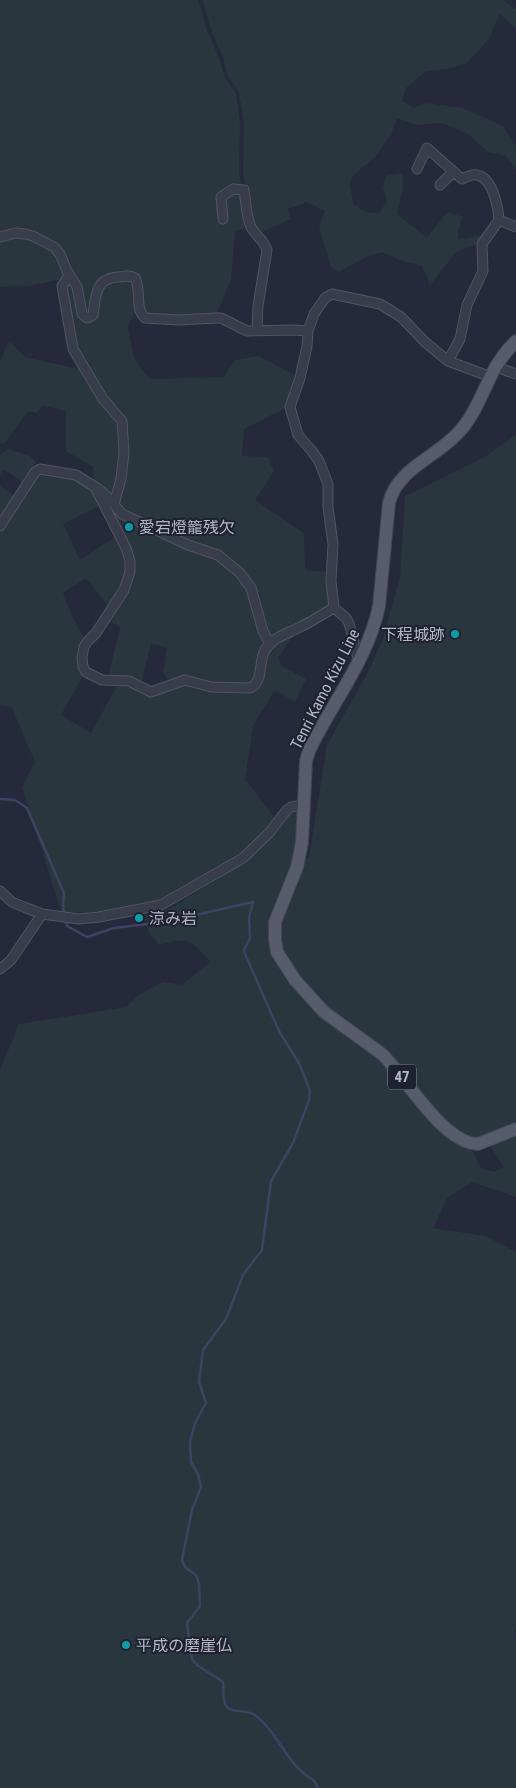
<svg xmlns="http://www.w3.org/2000/svg" width="516" height="1788" font-family="'Roboto Condensed','Noto Sans JP',sans-serif">
  <style>
    .green { fill: #29363d }
    .lines { fill: none; stroke-linecap: round; stroke-linejoin: round }
    .stream { stroke: #3d4362; stroke-width: 2.5 }
    .street-casing { stroke: #515463; stroke-width: 11 }
    .primary-casing { stroke: #424554; stroke-width: 14 }
    .street { stroke: #393c4b; stroke-width: 9 }
    .primary { stroke: #575b6b; stroke-width: 12 }
    .culture-dot { fill: #0f9aa8; stroke: #1e2130; stroke-width: 2 }
    .labels { text-anchor: middle; dominant-baseline: central; stroke-width: 4; stroke-linejoin: round; paint-order: stroke }
    .shield { fill: #1e2130; stroke: #888a99; stroke-width: 1 }
    .shield-label { font-size: 15px; font-weight: bold; fill: #b5b7c6 }
    .poi-label { font-size: 16px; fill: #b5b7c6; stroke: #1e2130; text-anchor: start }
    .street-label { font-size: 16px; fill: #b5b7c6; stroke: #1e2130 }
  </style>
  <rect width="100%" height="100%" fill="#26293b"/>
  <path class="green" d="M0 0H197L199 2 206 28 219 58 225 78 236 93 240 125 239 172 249 227 235 231 231 280 216 315 178 317 144 313 140 283 108 275 91 314 86 315 81 292 48 240 0 235Z
    M202 0H503L516 9V29L500 14 489 39 467 63 448 69 426 71 406 88 402 101 414 108 426 103 463 108 503 126 516 147V170L506 156 488 152 468 134 442 123 416 125 397 118 391 135 375 157 352 176 350 184 353 204 366 212 379 213 387 201 383 187 387 175 402 173 403 188 397 214 427 238 447 212 463 217 458 231V240L484 235 480 243 456 252 430 285 422 266 400 260 382 252 366 257 339 272 331 267 319 227 325 211 307 202 288 209 291 219 258 234 253 226 243 172 244 125 239 92 228 76 223 57 210 27 206 11Z
    M20 236C41 243 67 250 63 279L28 286 0 287V240Z
    M129 279 133 280 137 308 128 326 134 359 150 379 224 377 235 360 259 356 298 377 287 407 244 429 242 456 267 457 274 471 255 500 304 533 305 570 330 572V605L271 639 242 572 188 543 123 512 118 506 125 420 110 403 76 348 65 287 68 282H71L89 322 94 319 101 291 105 283Z
    M9 341 25 357 83 370 119 419 121 438 119 479 111 497 94 484 93 467 66 451V411L42 405 37 413 28 411 4 444 0 443V361Z
    M516 435V1125L479 1141 462 1136 339 1021 297 975 283 950 280 940 281 918 305 860 309 857 327 745 369 670 383 639 400 577 405 496 483 458Z
    M8 449 30 456 36 462 24 483 4 470 0 477V455Z
    M40 472 69 476 93 488 101 505 63 524 80 560 117 536 128 562 125 580 110 608 86 578 63 593 72 616 85 640 84 674 61 715 91 733 119 682 128 683 147 694 185 683 250 690 272 645 302 629 291 639 278 658 281 666 306 679 295 702 275 690 253 726 245 779 275 818 263 831 240 853 159 900 99 912 79 913 61 911 22 787 35 762 12 708 0 705V530L37 474Z
    M0 486 16 497 0 522Z
    M107 499 117 512 217 558 245 583 268 645 253 684 170 683 163 673 167 648 151 643 141 684 108 678 120 627 108 620 132 573 107 509Z
    M289 812 298 814 295 854 292 866 269 923 270 941 276 961 377 1053 463 1144 473 1152 480 1167 494 1172 504 1167 488 1143 516 1132V1197L472 1182 447 1198 433 1228 486 1236 516 1252V1627L514 1635 516 1638V1788H0V1070L19 1024 126 1007 140 994 163 982 182 985 210 962C192 940 188 936 160 945L150 934 145 915 163 911 172 907 244 863 274 834Z"/>
  <g class="lines">
    <path class="stream" d="M0 799 15 800 27 808 64 893 63 905 64 914
      M66 919 67 926 87 937 114 928 165 922 253 902 249 918 250 938 244 950 245 954 279 1031 300 1065 310 1091 309 1100 293 1143 271 1181 262 1250 243 1275 226 1319 203 1350 199 1382 206 1403 195 1423 190 1442 191 1462 198 1474 201 1487 192 1510 182 1560 185 1567 196 1575 199 1584 200 1606 187 1623 192 1659 197 1665 223 1682C224 1689 222 1700 226 1706 232 1714 247 1709 255 1715 275 1730 284 1756 302 1772 310 1779 314 1778 318 1788"/>
    <g class="street-casing">
      <path id="street" d="M417 169 427 148 462 179C466 177 473 174 477 175 493 178 498 207 499 220
        M440 185 453 172
        M223 219 221 197 233 189 244 190C246 202 246 216 251 227 255 235 265 241 267 250L258 306 257 330
        M0 237 16 233 25 234 33 236 54 247 60 254 67 271 77 287 82 314 87 318 93 315C96 295 95 278 119 277 125 276 130 275 135 278 142 290 134 308 145 318L178 320 216 318H221L247 331 294 330 308 331
        M69 276 62 286 73 349 103 399 122 421 124 453 121 479 114 504
        M448 361 460 339 467 305 483 271 482 244 499 220 516 227
        M496 367 516 374
        M97 488 108 497 122 514 188 545 218 555 240 573 251 588 263 631 270 644
        M0 526 35 472 40 469 76 475 95 487 126 548 130 561V572L124 590 96 633 87 642 84 647 82 657 83 667 86 672 102 680 129 681 151 692 185 680 211 687 250 688C264 682 258 662 265 650 273 637 287 634 300 627 312 622 322 614 334 608
        M359 662 349 623 346 618 334 608 331 581 333 544 328 507V484L319 461 312 451 298 435 290 407 300 378 307 346 308 331 314 314 325 298 332 294 380 304 401 317 425 342 448 361 491 377
        M0 891 12 902 24 907 42 914 79 919 99 917 161 905 243 858 269 833 286 811 291 807 304 805
        M0 969 11 960 42 914"/>
    </g>
    <g class="primary-casing">
      <path id="primary" d="M516 341C508 349 501 358 495 368 483 390 475 416 457 434 436 457 397 469 389 503L379 606C368 660 332 702 309 751L306 761 302 842 297 867 275 922V940L277 952 295 980 324 1012 382 1054C406 1077 442 1143 478 1144L516 1129"/>
    </g>
    <use href="#street" class="street"/>
    <use href="#primary" class="primary"/>
  </g>
  <g class="culture-dot">
    <circle cx="129" cy="527" r="5"/>
    <circle cx="455" cy="634" r="5"/>
    <circle cx="139" cy="918" r="5"/>
    <circle cx="126" cy="1645" r="5"/>
  </g>
  <g class="labels">
    <rect class="shield" x="388" y="1064.5" width="28" height="25" rx="4"/>
    <g class="shield-label">
      <text x="402" y="1077">47</text>
    </g>
    <g class="poi-label">
      <text x="139" y="527">愛宕燈籠残欠</text>
      <text x="445" y="634" text-anchor="end">下程城跡</text>
      <text x="149" y="918">涼み岩</text>
      <text x="136" y="1645">平成の磨崖仏</text>
    </g>
    <g class="street-label">
      <text transform="translate(325 689) rotate(-63)">Tenri Kamo Kizu Line</text>
    </g>
  </g>
</svg>
